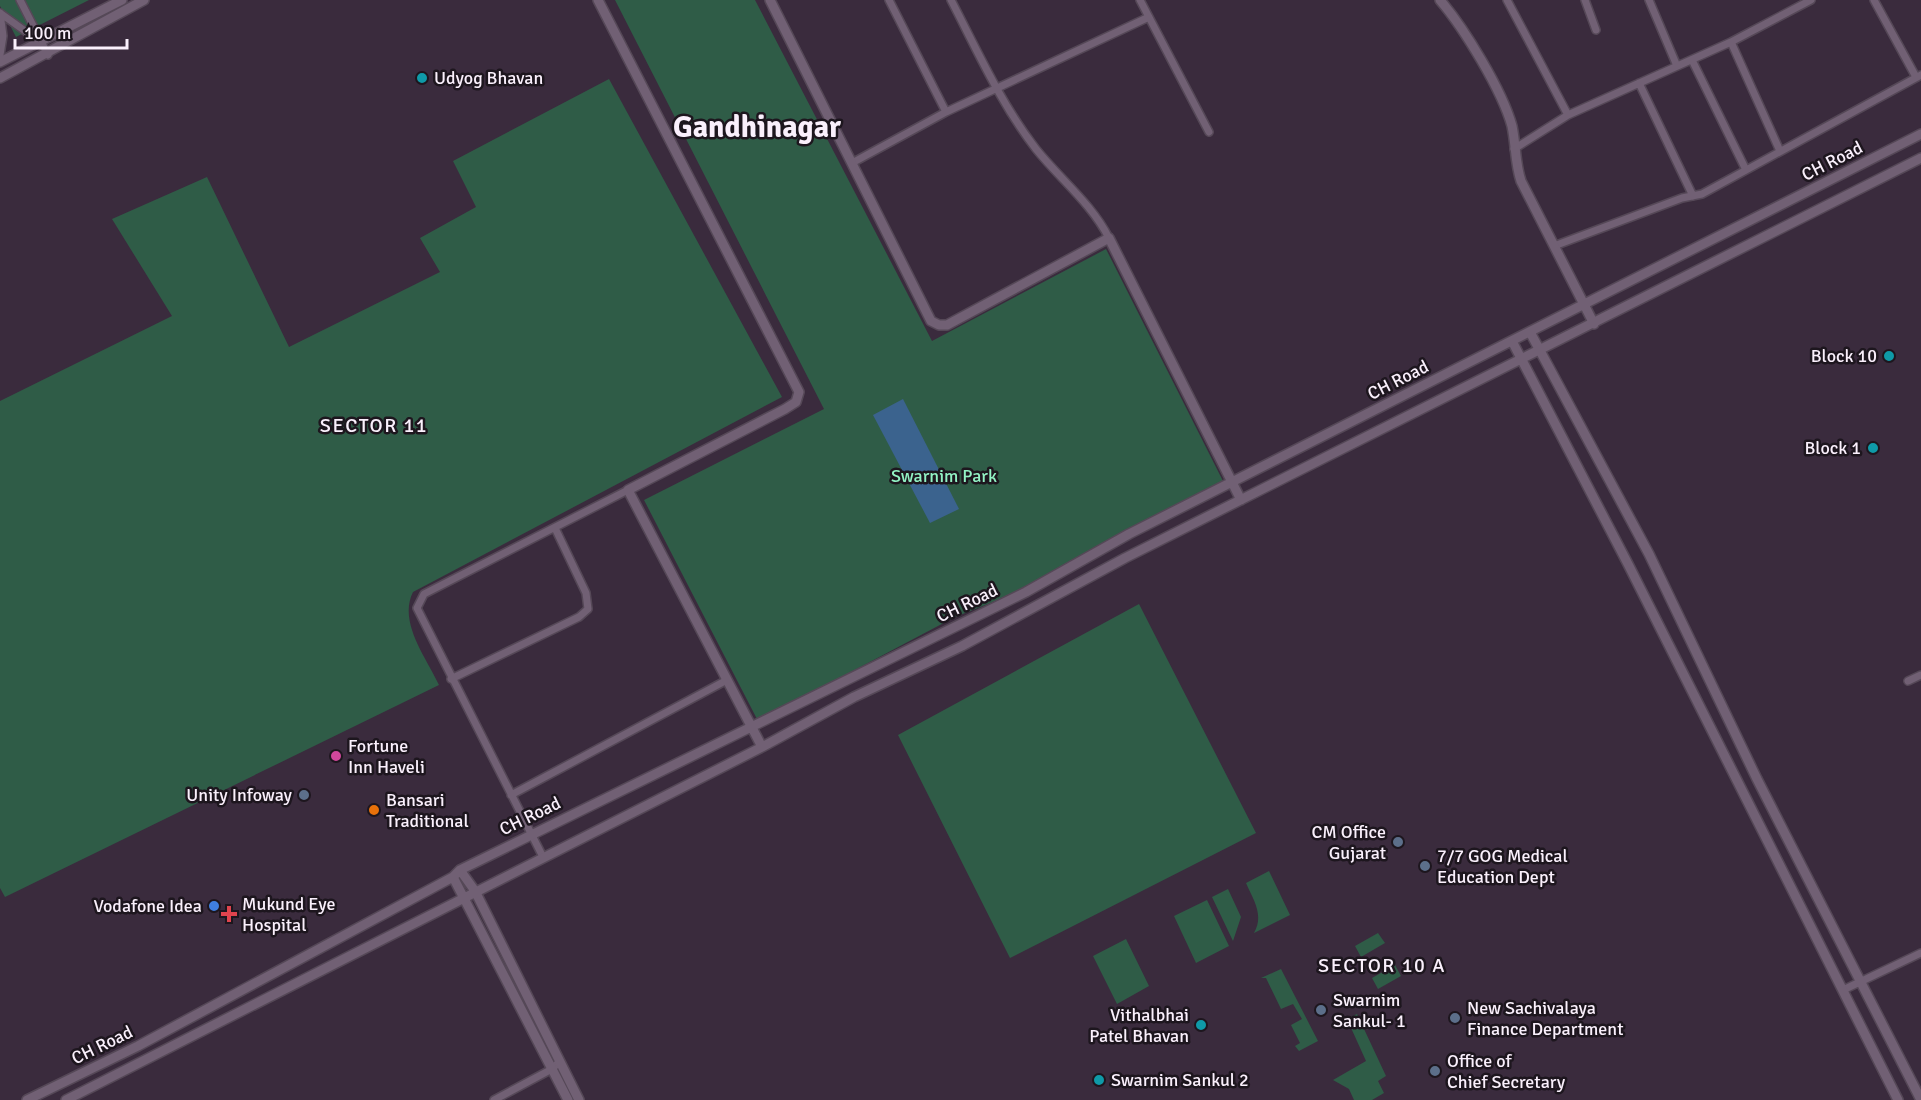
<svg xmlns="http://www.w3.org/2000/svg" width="1921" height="1100" font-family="Signika,sans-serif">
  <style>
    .green { fill: #2f5c47 }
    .water { fill: #3b638e }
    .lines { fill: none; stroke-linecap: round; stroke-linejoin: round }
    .street-casing { stroke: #554857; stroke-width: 10 }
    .secondary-casing { stroke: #554857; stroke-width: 12 }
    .street { stroke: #716074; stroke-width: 7 }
    .secondary { stroke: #716074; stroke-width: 9 }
    .culture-dot { fill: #0f9aa8; stroke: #1d161e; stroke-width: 2 }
    .hotel-dot { fill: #d1479c; stroke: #1d161e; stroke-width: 2 }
    .service-dot { fill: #5c6f8a; stroke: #1d161e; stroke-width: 2 }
    .food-dot { fill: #e8710a; stroke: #1d161e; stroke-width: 2 }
    .shop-dot { fill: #3f7fe0; stroke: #1d161e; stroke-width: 2 }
    .health-dot { fill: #e0444e; stroke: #1d161e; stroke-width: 2 }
    .labels { text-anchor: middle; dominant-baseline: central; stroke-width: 5; stroke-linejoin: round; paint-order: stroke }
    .poi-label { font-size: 18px; fill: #faf0fc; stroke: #1d161e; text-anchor: start }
    .street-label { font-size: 18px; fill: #faf0fc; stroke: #1d161e }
    .park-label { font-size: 18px; fill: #93f3c5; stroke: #1d161e }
    .neighbourhood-label { font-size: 20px; letter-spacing: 1.5px; fill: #faf0fc; stroke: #1d161e }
    .town-label { font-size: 30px; font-weight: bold; fill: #faf0fc; stroke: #1d161e }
  </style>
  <rect width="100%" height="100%" fill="#3a2b3d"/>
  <path class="green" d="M0 0H89L16 37 0 6Z
    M615 0H755L932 341 1106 249 1223 481 1008 596 955 617 758 721 644 500 824 409Z
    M609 79 782 397 413 592C398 622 426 657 439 685L5 897 0 888V401L172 316 112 219 207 177 289 347 440 272 420 238 476 207 453 161Z
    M1139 604 1256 833 1010 958 898 735Z
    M1269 871 1290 915 1254 933C1264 915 1254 901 1246 883Z
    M1228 889 1241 917 1233 941 1212 897Z
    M1207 900 1229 946 1196 963 1174 916Z
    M1378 933 1385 943 1361 957 1355 946Z
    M1126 939 1149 986 1117 1004 1093 956Z
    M1395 965 1401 976 1378 989 1372 978Z
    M1281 969 1318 1041 1299 1051 1295 1046 1300 1043 1291 1025 1302 1019 1293 1004 1281 1009 1266 978H1261Z
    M1357 1014 1386 1076 1378 1081 1384 1093 1372 1100H1354L1349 1089 1333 1080 1366 1061 1347 1019Z"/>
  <path class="water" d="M903 399 959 509 930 523 873 415Z"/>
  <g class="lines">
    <g class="street-casing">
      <path id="street" d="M20 0 48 55
        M889 0 946 112
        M951 0C977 50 1001 104 1036 149 1060 179 1091 203 1109 238
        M1140 0 1209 132
        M1507 0 1568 115
        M1585 0 1596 30
        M1649 0 1677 66
        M1874 0 1916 77
        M0 13 39 41
        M1731 42 1780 151
        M0 55 3 36 0 13
        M1692 60 1746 170
        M1639 83 1693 196
        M1514 149 1568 115 1731 42 1811 0
        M852 163 946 112 1149 17
        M1554 246 1682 198 1702 194 1921 75
        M451 679 579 617 588 609 586 593 555 528
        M1908 681 1921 675
        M511 795 727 680
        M543 857 417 608 424 594 628 490
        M1843 990 1921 953
        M494 1100 552 1069 559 1062"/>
    </g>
    <g class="secondary-casing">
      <path id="secondary" d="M598 0 799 392 796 402 785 409 628 490 762 747
        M770 0 931 321 939 325H947L1109 238 1241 500
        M1440 0C1464 28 1502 90 1512 126 1516 145 1515 163 1521 181L1594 324
        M0 62 122 0
        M0 78 144 0
        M1530 332 1649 554 1757 779 1921 1100
        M1512 341 1628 564 1898 1100
        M460 870 475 891 579 1100
        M453 877 568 1100
        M27 1100 138 1046 453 877 460 870 1026 592 1129 534 1921 134
        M66 1100 762 747 854 697 962 646 1125 558 1921 158"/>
    </g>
    <use href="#street" class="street"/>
    <use href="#secondary" class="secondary"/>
  </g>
  <g class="culture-dot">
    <circle cx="422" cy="78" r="6"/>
    <circle cx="1889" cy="356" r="6"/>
    <circle cx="1873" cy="448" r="6"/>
    <circle cx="1201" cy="1025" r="6"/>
    <circle cx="1099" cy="1080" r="6"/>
  </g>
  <circle class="hotel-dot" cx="336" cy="756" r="6"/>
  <g class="service-dot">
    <circle cx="304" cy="795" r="6"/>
    <circle cx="1398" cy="842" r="6"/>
    <circle cx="1425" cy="866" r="6"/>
    <circle cx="1321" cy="1010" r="6"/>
    <circle cx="1455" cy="1018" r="6"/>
    <circle cx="1435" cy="1071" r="6"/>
  </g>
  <circle class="food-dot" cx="374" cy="810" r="6"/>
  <circle class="shop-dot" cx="214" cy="906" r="6"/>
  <path class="health-dot" d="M226 905h6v6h6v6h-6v6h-6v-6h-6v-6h6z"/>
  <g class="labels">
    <g class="poi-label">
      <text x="434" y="78">Udyog Bhavan</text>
      <text x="1877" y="356" text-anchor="end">Block 10</text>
      <text x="1861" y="448" text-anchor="end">Block 1</text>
      <text x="348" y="746">Fortune<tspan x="348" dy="21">Inn Haveli</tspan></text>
      <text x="292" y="795" text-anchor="end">Unity Infoway</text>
      <text x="386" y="800">Bansari<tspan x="386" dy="21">Traditional</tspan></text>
      <text x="1386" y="832" text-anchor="end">CM Office<tspan x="1386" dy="21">Gujarat</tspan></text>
      <text x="1437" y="856">7/7 GOG Medical<tspan x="1437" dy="21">Education Dept</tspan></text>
      <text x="242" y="904">Mukund Eye<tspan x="242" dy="21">Hospital</tspan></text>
      <text x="202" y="906" text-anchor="end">Vodafone Idea</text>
      <text x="1333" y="1000">Swarnim<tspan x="1333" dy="21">Sankul- 1</tspan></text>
      <text x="1467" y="1008">New Sachivalaya<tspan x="1467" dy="21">Finance Department</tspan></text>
      <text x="1189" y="1015" text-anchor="end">Vithalbhai<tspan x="1189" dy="21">Patel Bhavan</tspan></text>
      <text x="1447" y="1061">Office of<tspan x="1447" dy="21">Chief Secretary</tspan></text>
      <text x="1111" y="1080">Swarnim Sankul 2</text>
    </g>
    <g class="street-label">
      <text transform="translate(1832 161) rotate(-27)">CH Road</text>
      <text transform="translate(1398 380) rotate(-27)">CH Road</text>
      <text transform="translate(967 603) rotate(-26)">CH Road</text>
      <text transform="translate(530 816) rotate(-26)">CH Road</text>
      <text transform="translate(102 1045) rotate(-26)">CH Road</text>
    </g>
    <g class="park-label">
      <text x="944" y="476">Swarnim Park</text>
    </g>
    <g class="neighbourhood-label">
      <text x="374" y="425">SECTOR 11</text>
      <text x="1382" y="965">SECTOR 10 A</text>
    </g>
    <g class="town-label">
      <text x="757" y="127">Gandhinagar</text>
    </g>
  </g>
  <path d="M15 39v9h112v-9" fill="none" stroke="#faf0fc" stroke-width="3"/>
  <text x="24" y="39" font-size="18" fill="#faf0fc" stroke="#1d161e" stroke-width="4.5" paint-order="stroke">100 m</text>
</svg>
